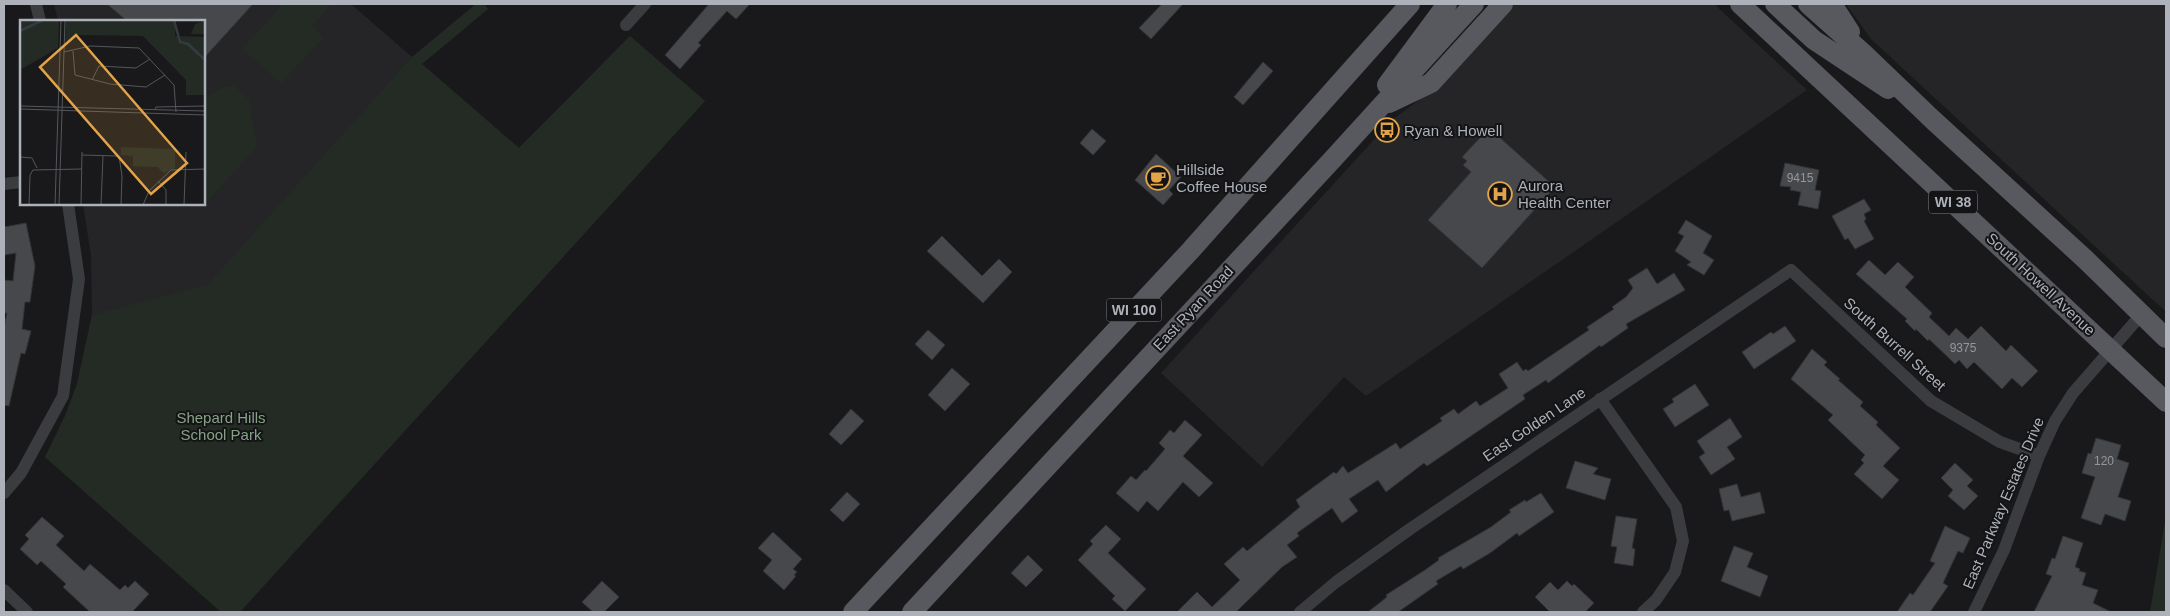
<svg xmlns="http://www.w3.org/2000/svg" width="2170" height="616" font-family="Arial,sans-serif">
  <style>
    .built { fill: #252528 }
    .green { fill: #232b24 }
    .building { fill: #46484b; stroke: #333437 }
    .lines { fill: none; stroke-linecap: round; stroke-linejoin: round }
    .street { stroke: #3b3c40; stroke-width: 12 }
    .primary { stroke: #57595f; stroke-width: 20 }
    .labels { text-anchor: middle; dominant-baseline: central; stroke-width: 4; stroke-linejoin: round; paint-order: stroke }
    .number-label { font-size: 12px; fill: #93989e }
    .shield { fill: #141416; stroke: #7f8389; stroke-width: 1 }
    .shield-label { font-size: 14px; font-weight: bold; fill: #adb2ba }
    .poi-label { font-size: 15px; fill: #adb2ba; stroke: #141416; text-anchor: start }
    .street-label { font-size: 15px; fill: #adb2ba; stroke: #141416 }
    .park-label { font-size: 15px; fill: #86a386; stroke: #141416 }
    .inset-river { fill: none; stroke: #323b40; stroke-width: 2.5 }
    .inset-road { fill: none; stroke: #54565b; stroke-width: 1 }
    .view { fill: #e3a449; fill-opacity: 0.15; stroke: #e3a449; stroke-width: 2.5 }
    .inset-edge { fill: none; stroke: #adb2ba; stroke-width: 2.5 }
  </style>
  <rect width="100%" height="100%" fill="#19191b"/>
  <path class="built" d="M54 4H351L412 57 476 4H484L488 9 422 64 519 148 630 36 705 101 240 612H221L45 457 65 416 77 384 92 315 91 256 83 204H204V21H58Z
    M1510 4H1714L1807 90 1366 396 1344 377 1262 467 1161 373 1391 121 1435 88Z
    M1846 4H2166V312L1871 39Z"/>
  <path class="green" d="M283 4 331 5 312 26 324 37 281 83 242 49Z
    M476 4H484L488 9 422 64 519 148 630 36 705 101 240 612H221L45 457 65 416 77 384 92 315 207 285 412 57Z
    M234 85 249 100 257 147 201 208 200 204H204V98L225 87Z
    M2166 515V612H2150Z"/>
  <path class="building" d="M107 4H253L204 58V21H127Z
    M709 4H750L736 19 727 11 698 43 701 45 680 69 665 55Z
    M1162 4H1183L1151 39 1139 28Z
    M1263 62 1273 71 1243 105 1234 97Z
    M1489 128 1555 187 1482 268 1428 220 1471 172 1463 165 1467 161 1462 157Z
    M1092 129 1106 141 1093 155 1080 143Z
    M1156 154 1181 177 1169 190 1173 194 1163 205 1135 180Z
    M1785 163 1819 170 1815 190 1821 191 1818 209 1798 205 1801 192 1790 190 1791 187 1780 186Z
    M1864 199 1871 210 1864 214 1866 219 1864 221 1874 239 1855 249 1848 238 1845 240 1832 216Z
    M1686 220 1712 236 1703 253 1714 260 1704 275 1687 265 1691 262 1675 251 1684 236 1678 233Z
    M26 223 35 266 30 302H25L22 329 31 331 25 354 21 353 9 406 4 405V327L7 313H4V280L13 281 16 253 4 255V227Z
    M942 236 982 276 999 259 1012 272 983 303 927 251Z
    M1869 260 1885 275 1898 262 1914 277 1905 287 1932 313 1929 317 1949 336 1956 328 1968 339 1981 326 2006 351 2011 345 2038 371 2022 387 2012 378 2002 389 1974 362 1967 369 1959 360 1955 364 1929 339 1928 341 1916 329 1915 331 1905 321 1907 319 1856 274Z
    M1647 268 1657 284 1674 273 1685 290 1626 324 1628 328 1601 347 1600 345 1548 383 1546 380 1523 395 1525 399 1427 466 1424 463 1386 492 1378 480 1349 499 1358 511 1342 523 1332 508 1297 533 1299 536 1287 545 1297 557 1282 567 1236 612H1177L1197 592 1212 607 1240 580 1224 564 1243 547 1247 551 1300 507 1296 500 1334 472 1336 474 1343 466 1348 473 1396 443 1400 449 1442 421 1440 418 1454 409 1458 414 1476 401 1480 406 1508 388 1499 374 1517 362 1523 371 1526 369 1528 371 1589 330 1587 327 1614 309 1612 307 1626 297 1633 288 1628 280Z
    M1785 326 1796 341 1754 369 1742 352 1771 332 1773 334Z
    M928 330 945 345 932 360 915 344Z
    M1812 349 1827 362 1824 365 1840 379 1838 380 1863 402 1860 406 1878 422 1876 425 1900 448 1883 466 1899 480 1882 499 1854 474 1864 463 1861 460 1865 455 1828 420 1833 415 1791 379Z
    M952 368 970 384 945 411 928 395Z
    M1695 384 1709 405 1675 427 1663 409 1674 402 1672 399Z
    M851 409 864 421 841 445 829 434Z
    M1730 418 1742 437 1727 447 1735 459 1711 475 1699 457 1705 453 1697 441Z
    M1185 420 1202 435 1183 456 1213 483 1199 497 1183 482 1158 511 1147 501 1138 512 1116 493 1131 476 1136 480 1145 470 1146 471 1165 449 1159 443 1170 430 1174 433Z
    M2096 438 2121 445 2117 459 2129 463 2118 497 2131 501 2125 521 2105 514 2101 525 2081 518 2095 477 2082 473 2088 453 2091 454Z
    M1575 461 1598 468 1593 474 1611 479 1605 500 1566 488Z
    M1955 463 1973 480 1967 486 1978 496 1964 510 1948 496 1953 490 1941 478Z
    M1737 484 1741 497 1760 492 1765 513 1732 521 1729 510 1724 511 1719 489Z
    M847 492 860 504 843 522 830 510Z
    M1541 493 1554 512 1519 536 1517 533 1490 553 1463 569 1461 566 1436 581 1438 584 1398 612H1368L1387 597 1386 595 1425 570 1439 560 1438 558 1491 527 1511 512 1509 510 1525 500 1526 502Z
    M1616 516 1637 519 1632 548 1635 549 1633 566 1614 563 1617 547 1611 546Z
    M42 517 64 536 56 545 84 571 90 564 120 590 125 585 128 588 135 581 149 594 132 612H90L63 587 66 584 41 561 37 565 20 549 29 539 25 535Z
    M1106 525 1121 539 1108 553 1146 589 1125 611 1112 599 1115 596 1078 560 1093 544 1090 541Z
    M1945 526 1970 538 1963 553 1958 551 1943 583 1948 586 1930 612H1897L1910 593 1913 595 1935 563 1930 561Z
    M773 532 802 559 793 569 797 572 794 575 796 576 784 590 763 571 772 560 758 548Z
    M2063 536 2083 543 2075 567 2080 569 2079 571 2086 573 2082 585 2098 590 2093 603 2111 612H2034L2052 576 2046 574 2052 558 2055 559Z
    M1734 546 1753 553 1747 567 1768 576 1760 597 1721 581Z
    M1028 555 1043 570 1026 587 1011 573Z
    M602 581 619 597 604 612H593L582 602Z
    M1567 581 1572 586 1574 584 1594 603 1585 612H1550L1535 597 1550 582 1558 590Z"/>
  <g class="lines">
    <path class="street" d="M36 4 40 21
      M626 25 645 4
      M4 184 21 182
      M1600 399 1676 507 1683 541 1675 572 1656 600 1643 612
      M4 493 21 473 63 396 79 279 68 204
      M4 590 27 612
      M1300 612 1336 582 1410 529 1791 270 1931 401 2000 442 2039 456
      M1974 612 2004 550 2039 456 2055 421 2073 393 2141 315"/>
    <path class="primary" d="M1740 4 2166 402
      M1775 4 1814 40 1888 89
      M1808 4 1863 53 1933 120 2086 260 2166 338
      M1832 4 1850 32
      M1387 85 1447 4
      M1389 103 1431 83 1503 4
      M853 612 1191 250 1410 4
      M912 612 1332 160 1474 4"/>
  </g>
  <defs>
    <g id="bus-ring" transform="scale(1.25)"><circle r="9.5" fill="#141416" stroke="#e3a449" stroke-width="1.5"/><path d="M-5-6H5V4H4V6H2V4H-2V6H-4V4H-5ZM-3.5-4V0h7V-4ZM-3.5 1.2v1.5H-2V1.2ZM2 1.2v1.5H3.5V1.2Z" fill="#e3a449"/></g>
    <g id="cafe-ring" transform="scale(1.25)"><circle r="9.5" fill="#141416" stroke="#e3a449" stroke-width="1.5"/><path d="M-5.5-4.5H6V0H3Q3 3.5 0 3.5H-2.5Q-5.5 3.5-5.5 0ZM3-3.2v2h1.7v-2ZM-6 4.5H4V6H-6Z" fill="#e3a449"/></g>
    <g id="hospital-ring" transform="scale(1.25)"><circle r="9.5" fill="#141416" stroke="#e3a449" stroke-width="1.5"/><path d="M-5-5h3v3.5h4V-5h3V5h-3V1.5h-4V5h-3Z" fill="#e3a449"/></g>
  </defs>
  <g fill-rule="evenodd">
    <use href="#bus-ring" x="1387" y="130"/>
    <use href="#cafe-ring" x="1158" y="178"/>
    <use href="#hospital-ring" x="1500" y="194"/>
  </g>
  <g class="labels">
    <g class="number-label">
      <text x="1800" y="178">9415</text>
      <text x="1963" y="348">9375</text>
      <text x="2104" y="461">120</text>
    </g>
    <g class="shield">
      <rect x="1929" y="190.5" width="48" height="23" rx="4"/>
      <rect x="1106.5" y="298.5" width="55" height="23" rx="4"/>
    </g>
    <g class="shield-label">
      <text x="1953" y="202">WI 38</text>
      <text x="1134" y="310">WI 100</text>
    </g>
    <g class="poi-label">
      <text x="1404" y="130">Ryan &amp; Howell</text>
      <text x="1176" y="169">Hillside<tspan x="1176" dy="17">Coffee House</tspan></text>
      <text x="1518" y="185">Aurora<tspan x="1518" dy="17">Health Center</tspan></text>
    </g>
    <g class="street-label">
      <text transform="translate(2041 284) rotate(43)">South Howell Avenue</text>
      <text transform="translate(1193 308) rotate(-47)">East Ryan Road</text>
      <text transform="translate(1895 344) rotate(42)">South Burrell Street</text>
      <text transform="translate(1534 424) rotate(-34)">East Golden Lane</text>
      <text transform="translate(2003 503) rotate(-67)">East Parkway Estates Drive</text>
    </g>
    <g class="park-label">
      <text x="221" y="417">Shepard Hills<tspan x="221" dy="17">School Park</tspan></text>
    </g>
  </g>
  <g transform="translate(20 20)">
    <rect width="185" height="185" fill="#19191b"/>
    <path d="M0 0H39L38 28 0 50ZM46 0H155V16L185 17V75H166V60L123 16 60 15 45 23ZM185 1V14H171L175 4ZM101 127 155 129V148L144 153 137 147 106 146H113V136L101 135Z" fill="#232b24"/>
    <path class="inset-river" d="M154 0 160 22 168 24 185 40M0 11 23 0"/>
    <path class="inset-road" d="M53 31 55 55 90 64 126 67 145 55M44 32 70 26 119 28 154 65 156 92M72 60 79 46 116 48 130 39M0 86 185 91M0 89 185 95M135 90 136 87 184 86M62 135 98 136M99 136 102 156 101 185M0 137 12 138 17 148M138 161 146 170V185M9 185 10 155 13 150 62 149M35 185 41 0M39 185 45 0M61 185 62 132M81 185 83 136M123 185 129 171 151 150 185 149M164 185 166 132"/>
    <path class="view" d="M56 15 167 143 131 174 20 47Z"/>
    <rect width="185" height="185" class="inset-edge"/>
  </g>
  <rect width="2170" height="616" fill="none" stroke="#adb2ba" stroke-width="10"/>
</svg>
